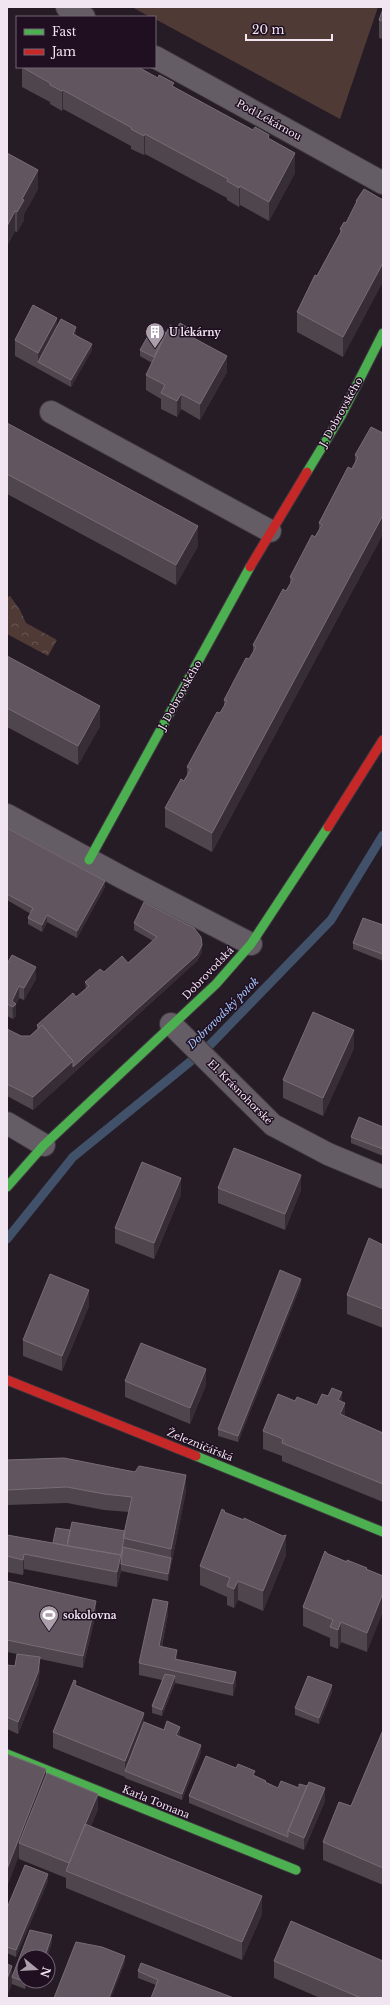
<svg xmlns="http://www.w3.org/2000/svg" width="390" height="2005" font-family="'Libre Baskerville',serif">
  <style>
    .green { fill: #503a36 }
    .park { fill: url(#park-crowns) }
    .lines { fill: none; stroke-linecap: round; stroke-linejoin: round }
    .stream { stroke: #405169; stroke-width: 9 }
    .street-casing { stroke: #3f3740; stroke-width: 24 }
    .fast-casing { stroke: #3f3740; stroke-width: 11 }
    .jam-casing { stroke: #3f3740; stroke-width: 11 }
    .street { stroke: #655d65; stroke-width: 22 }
    .fast { stroke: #4caf50; stroke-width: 9 }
    .jam { stroke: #c62828; stroke-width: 9 }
    .wall { fill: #4f454d }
    .shaded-wall { fill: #372d36 }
    .building { fill: #61565f; stroke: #776d76 }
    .labels { text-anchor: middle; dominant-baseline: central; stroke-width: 3; stroke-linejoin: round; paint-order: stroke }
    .street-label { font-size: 10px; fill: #f1e5f1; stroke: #200f21 }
    .poi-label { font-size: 10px; font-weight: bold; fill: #f1e5f1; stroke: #200f21; text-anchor: start }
    .water-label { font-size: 11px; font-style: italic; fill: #9fc1f2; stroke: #200f21 }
  </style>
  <defs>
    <pattern id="park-crowns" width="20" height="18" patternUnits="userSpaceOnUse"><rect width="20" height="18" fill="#503a36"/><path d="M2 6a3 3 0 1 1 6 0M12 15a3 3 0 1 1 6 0" fill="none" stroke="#6a5654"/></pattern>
  </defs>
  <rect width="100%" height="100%" fill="#261c26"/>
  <path class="green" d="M132 7H378L340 119 155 19V17H150Z"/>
  <path class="park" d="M10 596 20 610 26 623 57 640 48 656 7 634V597Z"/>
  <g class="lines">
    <path class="stream" d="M7 1239 73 1157 207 1048 331 920 383 835"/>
    <g class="street-casing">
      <path id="street" d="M67 7 84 17
        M155 57 383 183
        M51 412 270 531
        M7 815 123 878 251 944
        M171 1024 273 1125 328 1154 383 1177
        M7 1123 44 1145"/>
    </g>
    <g class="fast-casing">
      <path id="fast" d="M307 472 341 416 383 333
        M89 860 250 567
        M7 1187 44 1145 216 984 251 944 328 827
        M196 1456 383 1532
        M7 1754 296 1870"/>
    </g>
    <g class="jam-casing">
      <path id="jam" d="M250 567 307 472
        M328 827 383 740
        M7 1380 196 1456"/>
    </g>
    <use href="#street" class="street"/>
    <use href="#fast" class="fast"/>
    <use href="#jam" class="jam"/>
  </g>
  <path class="wall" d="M383 9V39L379 38V20Z
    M22 67 174 87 269 139 295 173 269 221 240 205 239 207 227 200V198L145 154 144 155 131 149V146L63 109 62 111 50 104V102L22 87Z
    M7 153 38 189 24 214V220L17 232 15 231 7 246Z
    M364 189 343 357 297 332V312L340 233V229L346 223 356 204V201Z
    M57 328 76 334V335L92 350 71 387 15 356V340Z
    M159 330 166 333 193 338 227 372 200 420 181 409 177 417 161 409V399L146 390V375L152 363 140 356V350Z
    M7 423 198 546 176 585 7 494Z
    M383 433V534L212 852 165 827V808L187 775V767L220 713 224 707V700L253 653V645L286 591 290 584V577L315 537 319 530V523L355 462V455Z
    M7 656 100 726 78 765 7 727Z
    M7 828 105 887 77 938 47 922 42 932 28 924V918L31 914 7 900Z
    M134 923 202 952 197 961 33 1110 7 1096V1029L21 1036H30L37 1029V1025L76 997 86 989 85 982 104 972 128 963 153 941 134 930Z
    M383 925V961L353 949V943Z
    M7 964 36 979 24 1000 19 998 16 1004V1016L13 1019 7 1016Z
    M354 1048 323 1116 283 1098V1080Z
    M383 1127V1156L351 1143V1137Z
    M218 1188 301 1190 285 1230 218 1203Z
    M181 1194 154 1259 115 1243V1228Z
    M383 1245V1328L347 1314V1295Z
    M301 1285 238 1442 218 1436V1429Z
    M89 1306 62 1371 23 1356V1340Z
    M125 1381 206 1385 190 1424 125 1397Z
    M295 1401 317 1405 342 1401 345 1416 383 1433V1502L282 1461V1456L263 1449V1431Z
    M7 1460 186 1491 168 1581 121 1571 117 1587 24 1569 23 1575 7 1572V1535L53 1543 70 1530 125 1531 129 1512 104 1510 67 1503 7 1505Z
    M225 1512 286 1555 263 1611 238 1600 234 1608 227 1605V1597L200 1585V1566Z
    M328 1554 347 1562 367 1568V1652L341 1642 338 1649 330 1646V1638L303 1626V1607Z
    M7 1581 96 1613 83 1668 40 1659V1669L38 1684 18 1734 7 1729V1665L15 1666 17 1654 7 1652Z
    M168 1614 162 1646 177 1659 236 1684 233 1696 175 1683 162 1716 152 1713V1706L162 1680 139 1675V1663Z
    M76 1686 144 1722 164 1730 180 1734 179 1736 201 1752 182 1800 125 1778V1777L53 1748V1732Z
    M332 1692 319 1724 295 1715V1708Z
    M383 1730V1885L323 1860V1842L351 1806Z
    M7 1754 46 1776 98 1809 91 1826 262 1914 242 1960 66 1888V1878L19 1859Z
    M255 1776 266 1783 278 1788 325 1801 304 1850 189 1803V1796Z
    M48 1881 16 1957 7 1953V1908Z
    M30 1930 52 1942 47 1957H24L28 1981 25 1989 12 1984V1977Z
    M274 1961 383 1998H320L274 1978Z
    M138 1971 234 1998 156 1985 138 1978Z"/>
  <path class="shaded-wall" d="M63 90V109L62 111V91Z
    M145 134V154L144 155V136Z
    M295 153V173L269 221V202Z
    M38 170V189L24 214V220L17 232V212L22 199Z
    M240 186V205L239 207V188Z
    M15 211V231L7 246V226Z
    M383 263V282L343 357V337Z
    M57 318V334L38 362V353Z
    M76 327V334L73 340V334Z
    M193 331V346L190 336Z
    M92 344V350L71 387V380Z
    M227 356V372L200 420V404Z
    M181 394V409L177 417V401Z
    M383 515V534L212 852V833Z
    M198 526V546L176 585V565Z
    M100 706V726L78 765V746Z
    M105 881V887L77 938V931Z
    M47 915V922L42 932V925Z
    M202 945V952L197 961 33 1110V1097Z
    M36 967V979L24 1000V988Z
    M19 986V998L16 1004V1016L13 1019 12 1001Z
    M354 1030V1048L323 1116V1098Z
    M301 1175V1190L285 1230V1214Z
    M181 1178V1194L154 1259V1243Z
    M301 1279V1285L238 1442V1436Z
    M89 1290V1306L62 1371V1356Z
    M206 1369V1385L190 1424V1408Z
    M342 1392V1409L338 1400Z
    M345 1403V1420L340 1414Z
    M186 1475V1491L168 1581V1574L171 1558V1549Z
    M286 1535V1555L263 1611V1591Z
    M123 1542V1554L121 1564V1571L117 1587V1572Z
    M24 1554V1569L23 1575V1560Z
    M238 1581V1600L234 1608V1589Z
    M383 1593V1612L367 1652V1633Z
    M96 1601V1613L83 1668V1656Z
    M168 1602V1614L159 1658V1646Z
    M341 1622V1642L338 1649V1630Z
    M177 1650V1662L175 1659Z
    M40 1657V1669L38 1684 18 1734V1722Z
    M236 1672V1684L233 1696V1684Z
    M175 1676V1683L162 1716V1710Z
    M332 1685V1692L319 1724V1718Z
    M144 1713V1729L125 1771V1761Z
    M180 1727V1734L176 1742V1735Z
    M201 1745V1752L182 1800V1794Z
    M46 1769V1787L19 1843V1856L7 1887V1869Z
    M325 1788V1801L304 1850V1838Z
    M98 1794V1809L72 1873 69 1864Z
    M48 1874V1881L16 1957V1950Z
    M262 1896V1914L242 1960V1942Z
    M52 1935V1942L47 1957H46V1953Z
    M38 1951V1957H35Z
    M125 1956V1963L111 1998H109Z
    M12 1966V1984L7 1997V1979Z
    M26 1981H28L25 1989V1982Z"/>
  <path class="building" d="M383 9V21L379 20Z
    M22 67H138L158 78 159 75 174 83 172 86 253 130 255 127 269 135 268 138 295 153 269 202 240 186 239 188 227 181 228 179 145 134 144 136 131 129 132 128 63 90 62 91 50 85V83Z
    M7 153 38 170 22 199 24 200 17 212 15 211 7 226Z
    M364 189 383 200V263L343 337 297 312 315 275 317 276 342 230 340 229 344 222 346 223 357 201H356Z
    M33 305 57 318 38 353 15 340Z
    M61 319 76 327 73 334 92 344 71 380 38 362Z
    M180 323 193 331 190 336 227 356 200 404 181 394 177 401 161 393 165 385 146 375 170 325 176 329Z
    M153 327 159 330 160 328 166 333 154 357 140 350Z
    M7 423 198 526 176 565 7 474Z
    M371 427 383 433V515L212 833 165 808 181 779 184 781 191 769 187 767 217 712 220 713 227 701 224 700 246 658 249 659 256 647 253 645 283 589 286 591 293 579 290 577 312 535 315 537 322 525 319 523 348 467 352 469 358 457 355 455Z
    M7 656 100 706 78 746 7 708Z
    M7 828 105 881 77 931 47 915 42 925 28 918 33 908 7 894Z
    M144 902 194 928 201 937 202 945 197 955 73 1067V1061L42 1025 39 1028 37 1025 73 993 76 997 89 986 85 982 100 969 104 972 122 956 128 963 157 937 134 923Z
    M363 918 383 925V954L353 943Z
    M12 955 36 967 24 988 19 986 12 1001 16 1004 13 1007 7 1004V964Z
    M313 1012 354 1030 323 1098 283 1080Z
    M42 1025 73 1061 33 1097 7 1084V1029L21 1036H30Z
    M359 1117 383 1127V1149L351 1137Z
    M234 1148 301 1175 285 1214 218 1188Z
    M142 1162 181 1178 154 1243 115 1228Z
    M369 1238 383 1245V1309L347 1295Z
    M280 1270 301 1279 238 1436 218 1429Z
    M50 1274 89 1290 62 1356 23 1340Z
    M141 1343 206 1369 190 1408 125 1381Z
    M332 1388 342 1392 338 1400 345 1403 340 1414 383 1433V1484L282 1443 283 1439 263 1431 278 1394 295 1401 297 1397 317 1405 322 1394 328 1396Z
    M64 1458 135 1472 139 1466 186 1475 171 1549 123 1538 132 1497 104 1494 67 1487 7 1490V1460Z
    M222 1509 225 1511 224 1512 244 1520V1518L283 1536 286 1535 263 1591 238 1581 234 1589 227 1586 230 1578 200 1566Z
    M72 1522 125 1531 121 1556V1555L67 1546Z
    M56 1528 70 1530 67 1546 53 1543Z
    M7 1535 121 1555 117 1572 24 1554 23 1560 7 1556Z
    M123 1547 171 1558 168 1574 121 1564Z
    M325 1551 328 1554 347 1562V1560L367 1568 366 1569 383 1576V1593L367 1633 341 1622 338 1630 330 1627 333 1620 303 1607Z
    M7 1581 96 1601 83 1656 7 1640Z
    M153 1599 168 1602 159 1646 177 1650 175 1659 236 1672 233 1684 139 1663Z
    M17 1654 40 1657 38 1672 18 1722 7 1717V1665L15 1666Z
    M165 1674 175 1676 162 1710 152 1706Z
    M308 1676 332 1685 319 1718 295 1708Z
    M74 1680 76 1681 75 1685 144 1713 125 1761 53 1732Z
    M167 1721 180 1727 176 1735 201 1745 182 1794 125 1771 144 1722 164 1730Z
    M383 1730V1868L323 1842 339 1802 351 1806Z
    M7 1754 46 1769 7 1869Z
    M206 1756 236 1768 238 1764 255 1771 253 1775 266 1781 265 1782 278 1788 281 1781 299 1788V1784L307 1786 288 1831V1837L189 1796Z
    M47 1773 98 1794 69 1863 19 1843Z
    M309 1782 325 1788 304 1838 288 1831Z
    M85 1824 262 1896 242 1942 66 1871Z
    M25 1865 48 1874 16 1950 7 1947V1908Z
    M291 1921 383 1961V1998H361L274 1961Z
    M30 1930 52 1935 46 1953 38 1951 35 1957H24V1981H26L25 1982 12 1977Z
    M76 1942 102 1947 125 1956 109 1998H54Z
    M141 1963 234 1998H151L158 1980 138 1971Z
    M7 1964 12 1966 7 1979Z"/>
  <defs>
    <g id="building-pin" transform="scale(1)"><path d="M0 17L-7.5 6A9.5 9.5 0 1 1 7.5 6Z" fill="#aa9faa" stroke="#200f21"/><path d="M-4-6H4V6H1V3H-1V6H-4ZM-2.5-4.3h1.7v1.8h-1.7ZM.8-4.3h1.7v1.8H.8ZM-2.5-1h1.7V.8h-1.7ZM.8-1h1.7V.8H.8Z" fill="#fff"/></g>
    <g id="stadium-pin" transform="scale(1)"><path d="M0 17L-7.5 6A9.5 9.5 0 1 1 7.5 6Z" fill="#aa9faa" stroke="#200f21"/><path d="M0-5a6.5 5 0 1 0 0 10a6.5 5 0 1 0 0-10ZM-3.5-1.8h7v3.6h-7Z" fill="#fff"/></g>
  </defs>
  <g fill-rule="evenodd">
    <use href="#building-pin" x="155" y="332"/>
    <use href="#stadium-pin" x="49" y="1615"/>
  </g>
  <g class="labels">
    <g class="street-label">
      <text transform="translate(269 120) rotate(29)">Pod Lékárnou</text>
      <text transform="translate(341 412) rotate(-61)">J. Dobrovského</text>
      <text transform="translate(180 695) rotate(-61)">J. Dobrovského</text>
      <text transform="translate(208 973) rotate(-46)">Dobrovodská</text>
      <text transform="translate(240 1092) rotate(45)">El. Krásnohorské</text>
      <text transform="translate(200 1445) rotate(22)">Železničářská</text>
      <text transform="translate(156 1802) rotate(22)">Karla Tomana</text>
    </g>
    <g class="poi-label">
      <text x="169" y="332">U lékárny</text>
      <text x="63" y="1615">sokolovna</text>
    </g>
    <g class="water-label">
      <text transform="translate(223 1013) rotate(-45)">Dobrovodský potok</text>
    </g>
  </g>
  <rect width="390" height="2005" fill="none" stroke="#f1e5f1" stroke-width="16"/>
  <rect x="16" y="16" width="140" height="52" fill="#200f21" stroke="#746574"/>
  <rect x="24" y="29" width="20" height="6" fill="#4caf50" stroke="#746574"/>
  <text x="52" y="36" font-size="12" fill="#f1e5f1">Fast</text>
  <rect x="24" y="49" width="20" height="6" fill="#c62828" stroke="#746574"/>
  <text x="52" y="56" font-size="12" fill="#f1e5f1">Jam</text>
  <g transform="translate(36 1969) rotate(108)"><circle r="19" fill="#200f21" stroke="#746574"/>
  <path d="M0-3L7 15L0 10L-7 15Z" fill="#aa9faa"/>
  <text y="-6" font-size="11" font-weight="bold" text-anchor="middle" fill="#f1e5f1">N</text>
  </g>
  <path d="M246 34v6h86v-6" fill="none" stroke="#f1e5f1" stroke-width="2"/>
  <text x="252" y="34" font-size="12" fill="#f1e5f1" stroke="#200f21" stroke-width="3" paint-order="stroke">20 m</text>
</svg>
